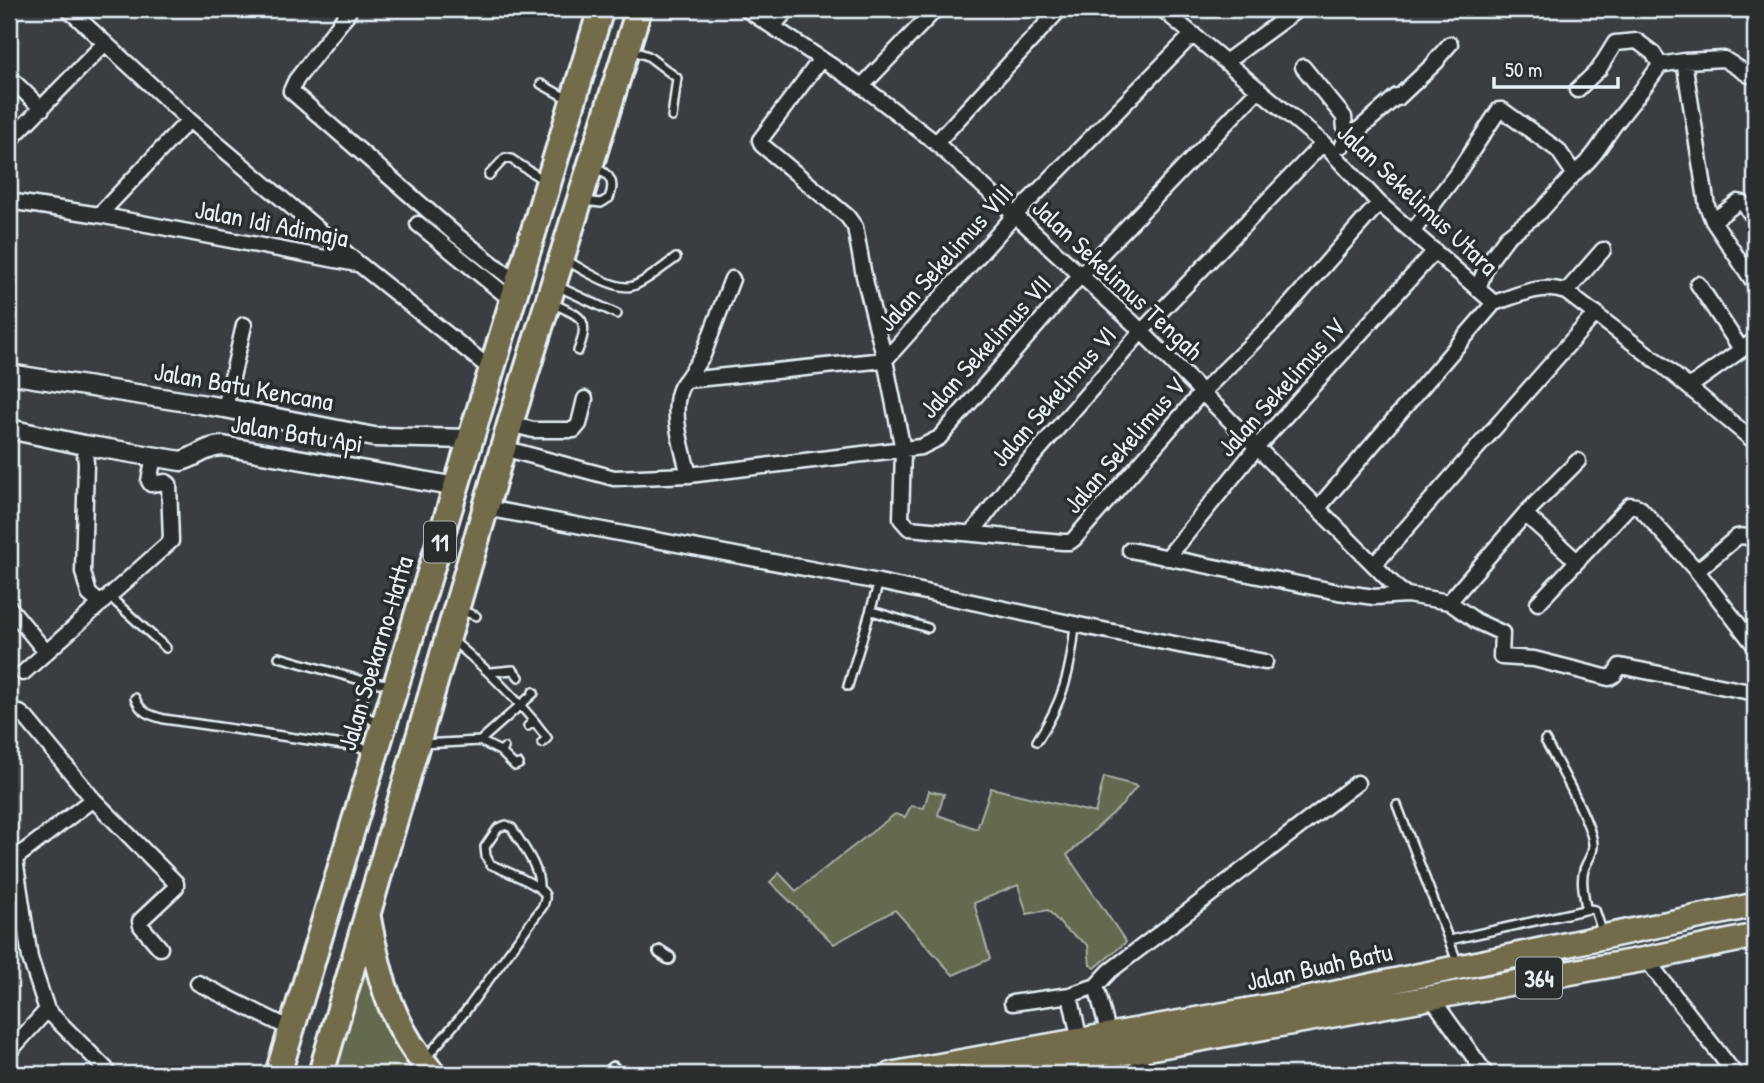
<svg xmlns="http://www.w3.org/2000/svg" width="1764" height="1083" font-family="'Patrick Hand',sans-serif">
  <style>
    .green { fill: #646a50; stroke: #a6aea4; stroke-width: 2 }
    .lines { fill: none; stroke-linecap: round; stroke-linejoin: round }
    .service-casing { stroke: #e8f1f8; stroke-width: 12 }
    .pedestrian-casing { stroke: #e8f1f8; stroke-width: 16 }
    .minor-casing { stroke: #e8f1f8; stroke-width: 19 }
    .tertiary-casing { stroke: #e8f1f8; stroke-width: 23 }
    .primary-casing { stroke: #e8f1f8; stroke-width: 28 }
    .trunk-casing { stroke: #e8f1f8; stroke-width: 30 }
    .service { stroke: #2a2d2e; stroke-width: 7 }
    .pedestrian { stroke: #2a2d2e; stroke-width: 10 }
    .minor { stroke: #2a2d2e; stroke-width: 14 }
    .tertiary { stroke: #2a2d2e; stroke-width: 18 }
    .primary { stroke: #736c4b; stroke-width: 23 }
    .trunk { stroke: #736c4b; stroke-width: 24 }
    .labels { text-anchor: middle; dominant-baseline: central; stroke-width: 7; stroke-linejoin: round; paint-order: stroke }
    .shield { fill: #2a2d2e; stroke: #afb6bb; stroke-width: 2 }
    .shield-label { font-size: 24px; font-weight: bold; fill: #e8f1f8 }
    .street-label { font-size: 26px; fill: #e8f1f8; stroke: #2a2d2e }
  </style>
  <rect width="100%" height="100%" fill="#3a3e43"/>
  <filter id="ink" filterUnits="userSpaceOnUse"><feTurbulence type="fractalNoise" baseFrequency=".0143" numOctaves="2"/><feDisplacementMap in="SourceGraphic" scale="14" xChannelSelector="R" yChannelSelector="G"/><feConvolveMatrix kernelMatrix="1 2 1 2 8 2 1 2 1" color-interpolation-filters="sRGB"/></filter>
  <g filter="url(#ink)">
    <path class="green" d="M1104 777 1137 786 1122 805 1067 855 1126 942 1095 968 1090 965 1088 945 1065 929 1048 910 1027 914 1018 885 974 903 990 959 953 975 895 910 834 944 770 882 779 873 796 891 895 814 905 817 911 806 924 808 929 791 944 794 938 815 977 829 991 788 1095 813Z
      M366 921 429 1074H323Z"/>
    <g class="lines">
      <g class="service-casing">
        <path id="service" d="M631 50 648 56 677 78 672 117
          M541 84 568 99
          M489 175 505 158 511 159 545 181
          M584 201 601 203 609 198C616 182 610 174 594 167
          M565 259C579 268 617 292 633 286 647 281 663 267 676 258
          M557 286 617 314
          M552 303C581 317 591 317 578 351
          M110 597 166 648
          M460 610 476 616
          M872 611 928 628
          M452 640C482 665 509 691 534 721L528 726
          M279 657 367 682 390 684
          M491 672 513 670 519 677
          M367 682 360 710 363 714 380 725
          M848 686 879 582
          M135 698C141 713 149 715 164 719L371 749
          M534 721 547 738 542 743
          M1545 740C1556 760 1593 825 1593 845 1594 854 1586 862 1584 870 1580 882 1585 897 1586 909
          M480 741 534 693 533 692
          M1037 741C1063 702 1071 671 1075 625
          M421 744 480 741 500 751 504 748
          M500 751 515 766 519 764
          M1397 805 1458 964
          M1450 940 1589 909 1595 910 1603 934
          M425 1059 465 1012 543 906C544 902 546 899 545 895 542 885 500 869 490 864L486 856 485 847 498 828 506 825 512 828C522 846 540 866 539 888
          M1109 1060 1116 1074"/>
      </g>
      <g class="pedestrian-casing">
        <path id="pedestrian" d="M660 952 669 958
          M613 1068 615 1074"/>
      </g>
      <g class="minor-casing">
        <path id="minor" d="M68 9 189 120 359 264 492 370
          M746 9 862 86 936 143 1133 323 1398 589 1407 595 1449 602 1525 514 1578 461
          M1162 9 1323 143 1379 203 1494 303C1519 295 1541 283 1566 292L1662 365 1755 442
          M348 13 296 80 291 91 455 234 518 284
          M774 25 788 9
          M821 59 760 140 762 145 847 216 855 227 864 276 885 360 903 450 901 519 909 528 1063 542H1070L1074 539 1202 392 1279 317 1379 203
          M1227 61 1298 9
          M1303 67 1344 117 1345 129 1348 136 1343 145
          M1749 75 1724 59 1684 61 1707 206 1713 221 1755 284
          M9 77 42 109
          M862 86 936 9
          M1577 90 1599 69 1615 43 1637 41 1653 53 1660 65 1684 61
          M1347 140 1397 96 1398 98 1437 61 1436 60 1450 44
          M9 141 104 44
          M936 143 1060 9
          M9 201 99 215 357 264
          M99 215 189 120
          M1713 221 1738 202 1743 203 1755 219
          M418 224 513 301
          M1413 231 1458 172 1499 110H1502L1558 150 1571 169 1577 171C1593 159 1601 144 1612 128 1628 107 1645 87 1660 65
          M1698 284 1741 349
          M1478 289 1487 264 1507 237 1540 212 1577 171
          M1566 292 1603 250
          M686 380 703 355 732 279
          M1689 387 1755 340
          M225 408 244 325
          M510 424 533 430H574L579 424 585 399
          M84 445 86 463 83 572 89 594 101 604
          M503 448 614 478 689 475 921 447 939 438 1080 276 1259 89
          M689 475C683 450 666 401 686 380L885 360 1014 216 1193 34
          M486 508 879 582 1088 627 1265 662
          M1318 508 1494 303
          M1525 514 1577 561
          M972 533 1010 483 1141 332 1323 143
          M1130 550 1338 592 1374 597 1407 595
          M1167 558 1257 447 1435 251
          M1374 565 1596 313
          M1697 571 1755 646
          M1449 602 1476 621 1502 633 1501 657 1534 659 1609 678 1614 675 1620 666 1755 693
          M1538 603 1630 505 1636 506 1641 509 1697 571 1737 537C1745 535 1750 537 1755 543
          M9 607 46 652
          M23 673 171 541 169 484 166 482 151 484 149 481 154 457
          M9 716 20 713 26 718 93 799 176 883V887L140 921 141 926 160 948
          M15 859 30 958 47 1010 106 1069
          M9 863 93 799
          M1646 959 1735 1074
          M198 983 291 1029
          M1096 986 1109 1035
          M1070 995 1080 1041
          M1431 997 1486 1074
          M1012 1003 1070 995 1096 986 1110 971 1357 783
          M1133 1051 1147 1074
          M9 1052 47 1010"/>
      </g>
      <g class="tertiary-casing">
        <path id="tertiary" d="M9 374 225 408 374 437 471 439
          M9 429 84 445 181 461C197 457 206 446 223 446L457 487"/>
      </g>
      <g class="primary-casing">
        <path id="primary" d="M892 1074 1288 1003 1755 905
          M1005 1074 1646 959 1755 936"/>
      </g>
      <g class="trunk-casing">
        <path id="trunk" d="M368 918C379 978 392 1027 433 1074
          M278 1074 601 9
          M321 1074 510 424 639 9"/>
      </g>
      <use href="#service" class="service"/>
      <use href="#pedestrian" class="pedestrian"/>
      <use href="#minor" class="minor"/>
      <use href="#tertiary" class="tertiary"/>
      <use href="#primary" class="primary"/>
      <use href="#trunk" class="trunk"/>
    </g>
  </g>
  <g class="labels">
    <g class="shield">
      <rect x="424" y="521.5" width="32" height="41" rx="5"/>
      <rect x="1516" y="957.5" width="46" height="41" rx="5"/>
    </g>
    <g class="shield-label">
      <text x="440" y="542">11</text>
      <text x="1539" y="978">364</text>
    </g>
    <g class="street-label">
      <text transform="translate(1418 199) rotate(43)">Jalan Sekelimus Utara</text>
      <text transform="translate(272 223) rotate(11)">Jalan Idi Adimaja</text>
      <text transform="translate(945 257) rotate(-48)">Jalan Sekelimus VIII</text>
      <text transform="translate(1118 279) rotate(43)">Jalan Sekelimus Tengah</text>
      <text transform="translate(985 346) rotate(-48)">Jalan Sekelimus VII</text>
      <text transform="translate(244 386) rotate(10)">Jalan Batu Kencana</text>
      <text transform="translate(1281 387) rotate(-48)">Jalan Sekelimus IV</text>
      <text transform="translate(1053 396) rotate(-49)">Jalan Sekelimus VI</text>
      <text transform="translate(297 433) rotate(9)">Jalan Batu Api</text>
      <text transform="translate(1124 445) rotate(-49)">Jalan Sekelimus V</text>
      <text transform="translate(375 653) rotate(-73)">Jalan Soekarno-Hatta</text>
      <text transform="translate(1319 966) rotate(-12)">Jalan Buah Batu</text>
    </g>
  </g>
  <rect width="1764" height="1083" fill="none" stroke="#2a2d2e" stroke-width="35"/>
  <rect x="18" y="18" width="1729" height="1048" fill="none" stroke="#e8f1f8" stroke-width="2.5" filter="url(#ink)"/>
  <path d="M1494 77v10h124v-10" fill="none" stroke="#e8f1f8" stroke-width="3.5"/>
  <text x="1505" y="77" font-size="21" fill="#e8f1f8" stroke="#2a2d2e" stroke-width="5" paint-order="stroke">50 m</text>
</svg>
